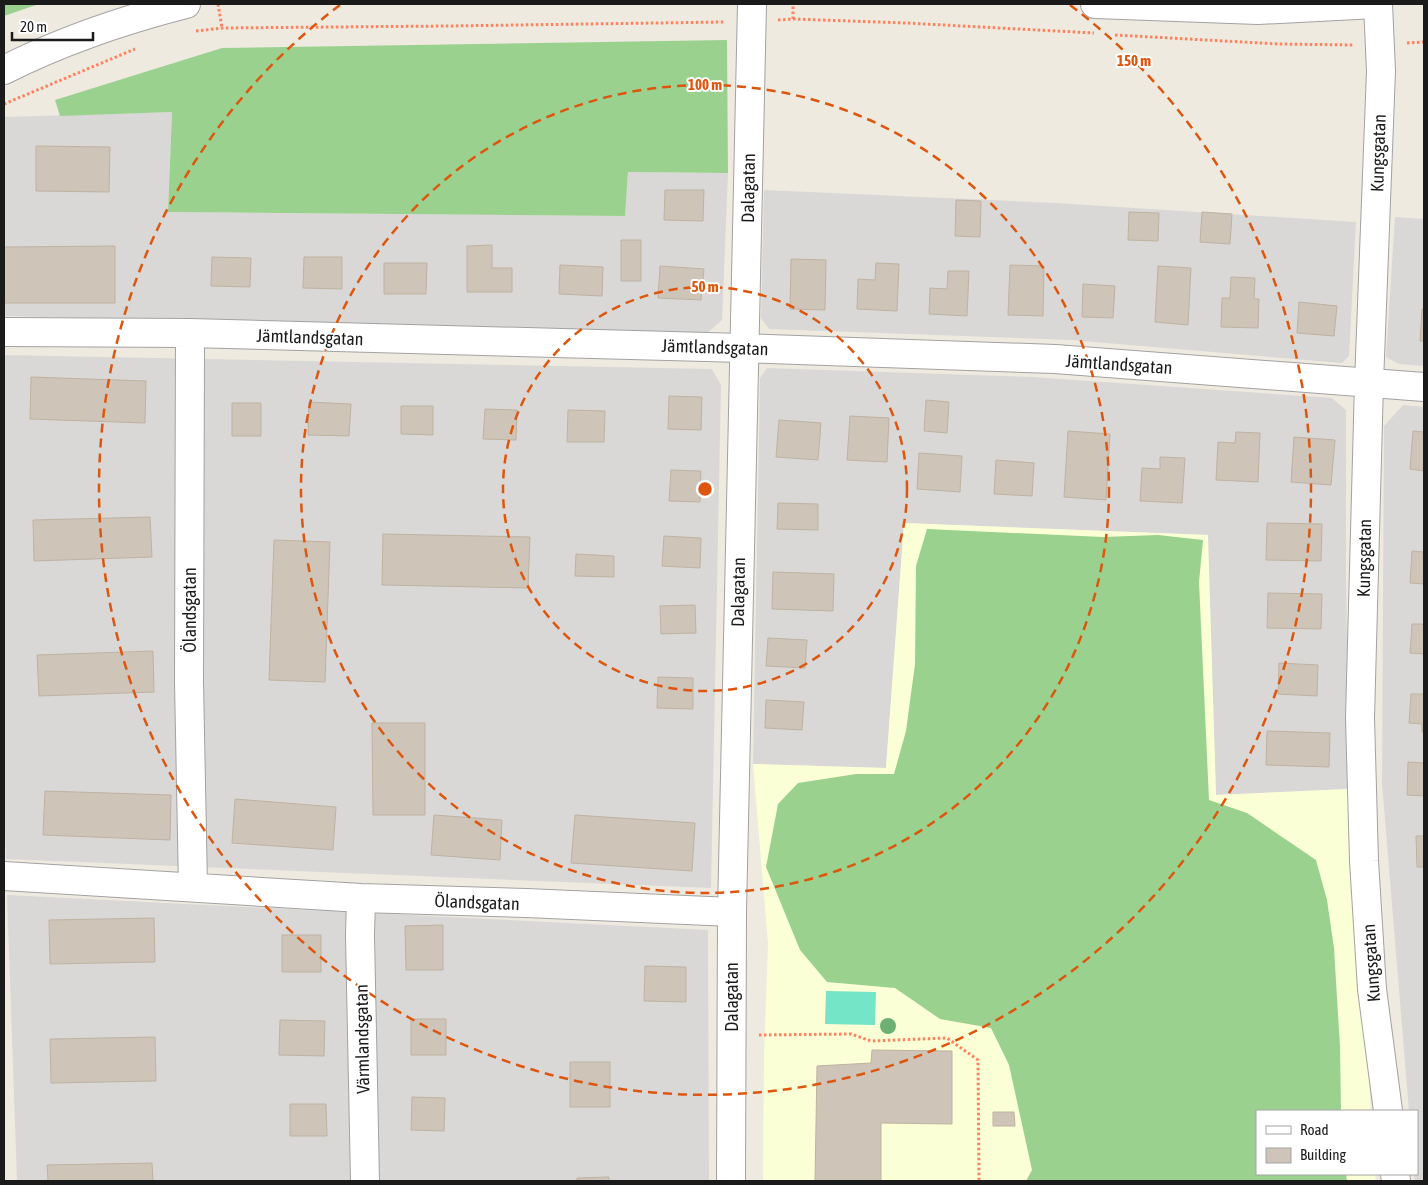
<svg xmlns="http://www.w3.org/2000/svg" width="1428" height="1185" font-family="'Asap Condensed',sans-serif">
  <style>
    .residential { fill: #d9d8d7 }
    .education { fill: #faffd6 }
    .forest { fill: #9bd18f }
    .pitch { fill: #74e5c7 }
    .building { fill: #cec4b8; stroke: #c0b2a0 }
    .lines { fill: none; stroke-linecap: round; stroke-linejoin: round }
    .minor-casing { stroke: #a2a2a2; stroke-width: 30 }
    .tertiary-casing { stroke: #a2a2a2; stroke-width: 30 }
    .path { stroke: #ff825e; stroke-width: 3; stroke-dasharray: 2.5 2.5; stroke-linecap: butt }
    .minor { stroke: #fff; stroke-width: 28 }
    .tertiary { stroke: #fff; stroke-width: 28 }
    .tree { fill: #6cb073 }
    .ring { fill: none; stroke: #de560d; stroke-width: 2.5; stroke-dasharray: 9 6 }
    .labels { text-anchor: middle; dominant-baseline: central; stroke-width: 4; stroke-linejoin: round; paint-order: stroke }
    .street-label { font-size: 18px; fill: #1b1b1b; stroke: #fff }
    .centre { fill: #de560d; stroke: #fff; stroke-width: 2.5 }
    .ring-label { font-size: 15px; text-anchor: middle; font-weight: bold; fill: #de560d; stroke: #fff; stroke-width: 4; stroke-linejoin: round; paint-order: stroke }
  </style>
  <rect width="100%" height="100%" fill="#eeeadf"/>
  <path class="residential" d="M172 112 168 212 625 216 628 172 728 173 722 320 706 334 4 316V117Z
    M764 190 1056 203 1356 222 1349 356 1342 363 1070 340 769 329 761 318Z
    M1395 217 1424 219V366L1399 364 1386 357Z
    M4 355 712 369 721 385 711 888 6 859 4 801Z
    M767 368 1032 377 1332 398 1346 410V577L1349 789 1216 795 1207 535 904 523 886 768 753 764 760 378Z
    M1403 405 1424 407V1181H1415L1414 1174H1417V1111H1409L1382 783 1384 426Z
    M7 895 708 930 709 1181H17Z"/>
  <path class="education" d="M904 523 1208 535 1216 795 1349 789 1371 1111H1257V1174H1375L1376 1181H763L764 1054 768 944 753 764 886 768Z"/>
  <path class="forest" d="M4 4H39L4 16Z
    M727 40 728 173 628 172 625 216 168 212 172 112 60 116 55 100 222 48Z
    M927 529 1103 537 1158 535 1203 540 1199 582 1209 800 1247 813 1316 860 1327 900 1334 948 1340 1047 1341 1111H1257V1174H1346L1347 1181H1026L1032 1170 1009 1065 991 1028 940 1019 895 988 827 982 800 950 766 867 778 804 798 783 856 774H894L906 731 915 664 916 566Z"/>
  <path class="pitch" d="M826 991 876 992 875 1025 825 1024Z"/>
  <path class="building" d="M36 146 110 147 109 192 36 191Z
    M665 190H704L703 221 664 220Z
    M956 200 981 201 980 237 955 236Z
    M1129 212 1159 213 1158 241 1128 240Z
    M1202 212 1232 214 1230 244 1200 242Z
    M621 240H641V281H621Z
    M492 245V268H512V292H467V246Z
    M115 246V303H4V247Z
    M212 257 251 258 250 287 211 286Z
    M304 257H342V289L303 288Z
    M791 259 826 260 825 310 790 309Z
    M384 263H427L426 294H384Z
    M876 263 899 264 897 311 857 309 858 279 875 280Z
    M560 265 603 267 602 296 559 294Z
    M1010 265 1044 266 1043 316 1008 315Z
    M660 266 704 269 701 300 658 298Z
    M1158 266 1191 268 1188 325 1155 322Z
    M948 271H969L967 316 929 314 930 288 947 289Z
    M1231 277 1255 278 1254 299H1259L1258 328 1221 327 1222 298H1230Z
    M1083 284 1115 286 1113 318 1082 317Z
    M1299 302 1337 306 1334 336 1297 333Z
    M1422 309H1424V341H1420Z
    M31 377 146 381 145 423 30 419Z
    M669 396 702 397 701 430 668 429Z
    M926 400 949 402 947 433 924 431Z
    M309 402 351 404 349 436 308 435Z
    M232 403H261V436H232Z
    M401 406H433V435L401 434Z
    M485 409 517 410 516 440 483 439Z
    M568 410 605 411 604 442H567Z
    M850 416 889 418 887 462 847 460Z
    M779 420 821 423 818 460 776 457Z
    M1068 431 1110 434 1106 500 1064 497Z
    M1413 431 1424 432V471L1410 469Z
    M1236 432 1260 433 1258 482 1216 480 1218 442 1235 443Z
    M1294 437 1335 440 1331 485 1291 482Z
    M919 453 962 456 960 492 917 489Z
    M1160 457 1185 458 1182 503 1140 501 1142 468 1160 469Z
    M996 460 1034 463 1032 496 994 494Z
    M671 470 701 471 700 502 669 501Z
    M778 503 818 504V530L777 529Z
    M150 517 152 557 34 561 33 520Z
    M1267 523 1322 524 1321 561 1266 560Z
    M383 534 530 537 528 588 382 585Z
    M664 536 701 538 700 568 662 566Z
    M274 540 330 542 325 682 269 680Z
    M1412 551 1424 552V584L1410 583Z
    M576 554 614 556V577L575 576Z
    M773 572 834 574 833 611 772 609Z
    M1268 593 1322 594 1321 629 1267 628Z
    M695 605 696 633 661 634 660 606Z
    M1412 624H1424V654L1410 653Z
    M768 638 807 640 805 668 766 666Z
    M153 651 154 692 39 696 37 655Z
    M1279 663 1318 665 1317 696 1278 694Z
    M658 677 693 678V709L657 708Z
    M1411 694H1424V732H1422V724L1409 723Z
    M766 700 804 702 802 730 765 728Z
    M372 723H425V815H373Z
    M1267 731 1330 733 1329 767 1266 765Z
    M1408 762 1424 763V796L1407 795Z
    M45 791 171 795 170 840 43 835Z
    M235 799 336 807 333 850 232 843Z
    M434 815 502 820 500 860 431 855Z
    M575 815 695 823 692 871 571 863Z
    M1416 836H1424V867H1417Z
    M154 918 155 962 50 964 49 920Z
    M443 925V970H406L405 926Z
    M282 935H321V972H282Z
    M645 966 686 967V1002L644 1001Z
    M411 1019H446V1055H411Z
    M280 1020 325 1021 324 1056 279 1055Z
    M155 1037 156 1081 51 1083 50 1039Z
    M872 1050 952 1051V1124L881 1123V1181H815L817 1066 871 1063Z
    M570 1062H610V1107H570Z
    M412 1097 445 1098 444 1131 411 1130Z
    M290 1104H326L327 1136H290Z
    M993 1112H1014L1015 1126H993Z
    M152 1163 153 1181H48L47 1165Z
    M609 1177V1181H577V1178Z"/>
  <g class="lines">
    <g class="minor-casing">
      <path id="minor" d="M1378 4 1381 71 1369 383 1360 718 1364 861 1372 989 1388 1111
        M4 332 190 333 743 348 1055 359 1424 387
        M190 333 189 682 193 887
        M4 876 361 898 526 903 732 912
        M361 898 360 935 365 1181
        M1395 1174 1396 1181
        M731 1181 732 912 752 4"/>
    </g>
    <g class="tertiary-casing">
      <path id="tertiary" d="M1095 4 1258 10 1376 4
        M4 70C62 41 123 20 186 4"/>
    </g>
    <path class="path" d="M218 4 222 28
      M793 19V4
      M778 20 793 19 906 23 1094 33
      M196 31 223 28 448 26 724 22
      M1115 35 1279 44 1354 45
      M1407 43 1424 42
      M4 104 135 49
      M759 1035 851 1034 871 1041 947 1038 978 1060 979 1179 981 1181"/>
    <use href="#minor" class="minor"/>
    <use href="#tertiary" class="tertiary"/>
  </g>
  <circle class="tree" cx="888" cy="1026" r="8"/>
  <g class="ring">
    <circle cx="705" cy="489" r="202"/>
    <circle cx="705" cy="489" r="404"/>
    <path d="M1070 5A606 606 0 1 1 340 5"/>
  </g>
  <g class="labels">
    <g class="street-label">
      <text transform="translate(1378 153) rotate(-88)">Kungsgatan</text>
      <text transform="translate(748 188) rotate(-89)">Dalagatan</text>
      <text transform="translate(310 337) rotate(2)">Jämtlandsgatan</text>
      <text transform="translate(715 347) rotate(2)">Jämtlandsgatan</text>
      <text transform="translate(1119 364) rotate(4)">Jämtlandsgatan</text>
      <text transform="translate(1364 558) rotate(-89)">Kungsgatan</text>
      <text transform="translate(738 592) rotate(-89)">Dalagatan</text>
      <text transform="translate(189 610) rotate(-90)">Ölandsgatan</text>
      <text transform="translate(477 902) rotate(2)">Ölandsgatan</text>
      <text transform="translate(1371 963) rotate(-94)">Kungsgatan</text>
      <text transform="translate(731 997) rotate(-90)">Dalagatan</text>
      <text transform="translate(362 1039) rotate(-91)">Värmlandsgatan</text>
    </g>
  </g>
  <circle cx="705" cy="489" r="8" class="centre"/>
  <g class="ring-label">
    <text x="1134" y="66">150 m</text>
    <text x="705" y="90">100 m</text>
    <text x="705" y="292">50 m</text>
  </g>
  <rect width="1428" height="1185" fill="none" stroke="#1b1b1b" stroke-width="10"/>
  <rect x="1256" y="1110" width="162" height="65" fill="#ffffff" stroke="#a4a4a4"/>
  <rect x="1266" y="1126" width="25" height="8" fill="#ffffff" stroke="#a4a4a4"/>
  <text x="1300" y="1135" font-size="15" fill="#1b1b1b">Road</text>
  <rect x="1266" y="1148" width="25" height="15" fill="#cec4b8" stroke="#a4a4a4"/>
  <text x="1300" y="1160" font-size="15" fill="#1b1b1b">Building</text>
  <path d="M12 32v8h81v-8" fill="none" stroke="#1b1b1b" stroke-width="2.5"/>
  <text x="20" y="32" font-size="15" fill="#1b1b1b" stroke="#ffffff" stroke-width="4" paint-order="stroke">20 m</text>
</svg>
